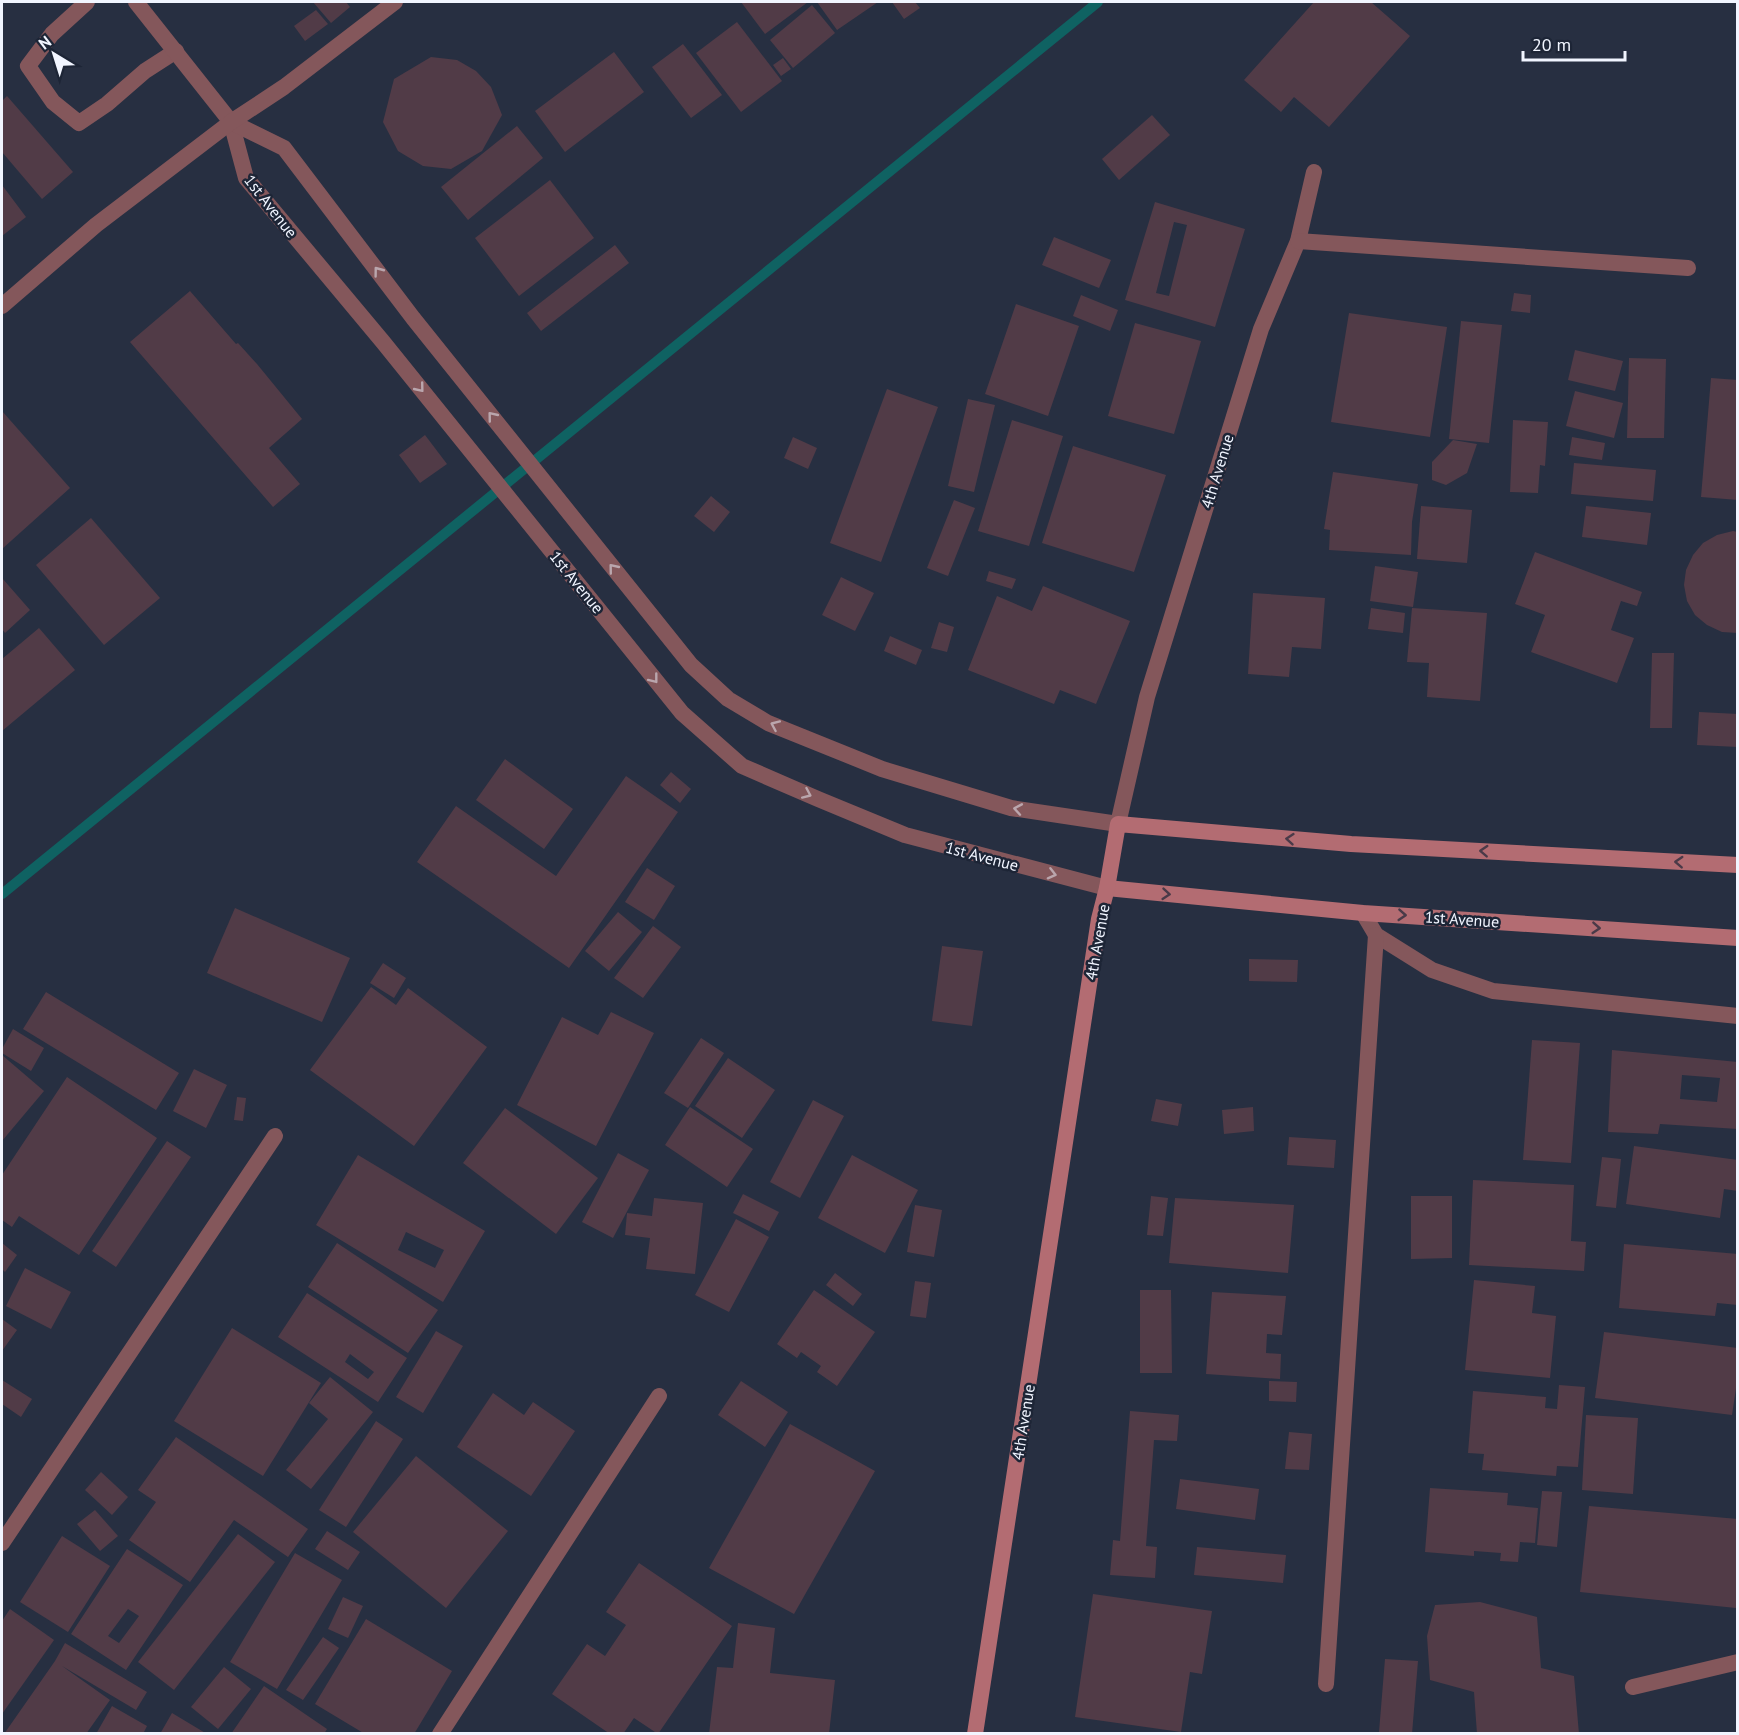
<svg xmlns="http://www.w3.org/2000/svg" width="1739" height="1735" font-family="'PT Sans',sans-serif">
  <rect width="100%" height="100%" fill="#272f41"/>
  <g fill="none" stroke-linecap="round" stroke-linejoin="round">
    <polyline stroke="#0f6262" stroke-width="10" points="2,894 1098,2"/>
  </g>
  <g fill="#513b47" fill-rule="evenodd">
    <polygon points="313,2 346,2 350,7 331,23"/>
    <polygon points="741,2 808,2 765,34"/>
    <polygon points="817,2 878,2 837,30"/>
    <polygon points="892,2 915,2 920,8 904,19"/>
    <polygon points="1314,2 1371,2 1410,36 1329,127 1294,97 1281,112 1244,80"/>
    <polygon points="812,5 835,33 793,68 770,40"/>
    <polygon points="316,10 328,24 305,41 294,26"/>
    <polygon points="737,22 782,81 741,112 696,53"/>
    <polygon points="683,44 722,95 691,118 652,67"/>
    <polygon points="614,52 644,92 565,152 535,111"/>
    <polygon points="431,57 457,60 476,71 491,87 502,115 482,151 451,169 423,166 398,151 383,122 394,79"/>
    <polygon points="783,58 791,69 781,76 773,65"/>
    <polygon points="7,96 73,172 42,199 2,152 2,101"/>
    <polygon points="1152,115 1170,135 1119,180 1102,159"/>
    <polygon points="517,126 543,158 468,220 441,187"/>
    <polygon points="550,180 594,238 519,296 475,238"/>
    <polygon points="2,185 26,217 2,236"/>
    <path d="M 1155,202 L 1245,229 L 1215,327 L 1125,300 ZM 1174,222 L 1187,225 L 1169,296 L 1156,293 Z"/>
    <polygon points="1054,237 1111,260 1099,288 1042,265"/>
    <polygon points="615,245 629,263 541,331 527,313"/>
    <polygon points="190,291 236,344 238,343 257,364 302,419 269,448 300,484 273,507 130,342"/>
    <polygon points="1514,293 1531,295 1530,313 1511,311"/>
    <polygon points="1081,295 1118,310 1110,331 1073,316"/>
    <polygon points="1016,304 1079,326 1048,416 985,394"/>
    <polygon points="1349,313 1447,327 1430,437 1331,422"/>
    <polygon points="1461,321 1502,325 1489,443 1449,439"/>
    <polygon points="1135,323 1201,341 1174,434 1108,416"/>
    <polygon points="1575,350 1623,361 1615,391 1568,380"/>
    <polygon points="1629,358 1666,359 1664,438 1627,438"/>
    <polygon points="1711,378 1738,380 1738,500 1701,497"/>
    <polygon points="887,389 938,407 881,562 830,543"/>
    <polygon points="1575,391 1623,403 1614,438 1566,426"/>
    <polygon points="968,399 995,405 974,492 948,486"/>
    <polygon points="2,411 70,488 2,549"/>
    <polygon points="1012,420 1063,436 1029,546 978,531"/>
    <polygon points="1513,420 1548,422 1545,466 1540,465 1538,493 1510,492"/>
    <polygon points="425,435 447,464 420,483 399,455"/>
    <polygon points="793,437 817,448 808,469 784,458"/>
    <polygon points="1572,437 1605,443 1602,460 1569,455"/>
    <polygon points="1453,440 1477,444 1467,473 1446,485 1432,480 1432,462"/>
    <polygon points="1073,446 1166,475 1134,572 1042,543"/>
    <polygon points="1574,463 1656,470 1653,501 1571,494"/>
    <polygon points="1333,472 1418,484 1412,522 1411,555 1329,550 1330,530 1324,529"/>
    <polygon points="711,496 730,512 714,532 694,516"/>
    <polygon points="954,500 975,508 948,576 927,568"/>
    <polygon points="1421,506 1472,510 1467,563 1417,559"/>
    <polygon points="1586,506 1651,513 1647,545 1582,537"/>
    <polygon points="91,518 160,598 104,645 36,565"/>
    <polygon points="1733,531 1738,532 1738,633 1722,632 1707,625 1695,615 1687,601 1684,585 1686,570 1693,555 1703,543 1717,535"/>
    <polygon points="1535,552 1642,592 1637,606 1621,601 1611,630 1634,638 1617,683 1531,652 1545,615 1515,604"/>
    <polygon points="1375,566 1418,572 1413,607 1370,601"/>
    <polygon points="989,571 1016,579 1012,589 986,581"/>
    <polygon points="841,577 874,593 855,631 822,615"/>
    <polygon points="2,578 30,610 5,633 2,629"/>
    <polygon points="1043,586 1130,621 1096,704 1060,690 1054,704 968,670 997,596 1032,611"/>
    <polygon points="1253,593 1325,598 1321,649 1292,647 1289,677 1248,674"/>
    <polygon points="1371,608 1405,613 1403,633 1368,629"/>
    <polygon points="1412,608 1487,613 1480,701 1427,697 1429,663 1407,662"/>
    <polygon points="939,622 954,627 947,652 931,648"/>
    <polygon points="39,628 75,670 2,731 2,659"/>
    <polygon points="890,636 922,650 916,665 884,651"/>
    <polygon points="1652,653 1674,653 1672,728 1650,728"/>
    <polygon points="1699,712 1738,714 1738,747 1697,745"/>
    <polygon points="505,759 573,809 544,849 476,800"/>
    <polygon points="671,772 691,789 680,803 660,785"/>
    <polygon points="626,776 678,812 569,968 417,862 456,806 556,876"/>
    <polygon points="647,868 675,886 654,920 625,902"/>
    <polygon points="235,908 350,958 322,1022 207,973"/>
    <polygon points="618,912 642,932 609,971 585,951"/>
    <polygon points="653,926 681,947 643,998 614,978"/>
    <polygon points="942,946 983,951 972,1026 932,1021"/>
    <polygon points="1249,959 1298,960 1297,982 1249,981"/>
    <polygon points="383,963 406,978 394,998 370,983"/>
    <polygon points="371,987 396,1005 408,988 487,1047 414,1146 310,1070"/>
    <polygon points="46,992 179,1073 156,1110 23,1029"/>
    <polygon points="611,1012 654,1033 596,1146 517,1105 562,1017 598,1035"/>
    <polygon points="13,1029 44,1048 31,1071 2,1053 2,1049"/>
    <polygon points="701,1038 724,1053 688,1108 664,1093"/>
    <polygon points="1532,1040 1580,1043 1571,1163 1523,1160"/>
    <path d="M 1612,1050 L 1738,1062 L 1738,1129 L 1660,1124 L 1658,1134 L 1608,1132 ZM 1682,1075 L 1720,1078 L 1717,1102 L 1680,1099 Z"/>
    <polygon points="2,1055 44,1091 2,1141"/>
    <polygon points="728,1058 775,1090 742,1138 695,1106"/>
    <polygon points="194,1069 227,1085 206,1128 173,1111"/>
    <polygon points="67,1077 157,1138 79,1255 19,1216 12,1227 2,1220 2,1175"/>
    <polygon points="237,1097 246,1098 243,1121 234,1120"/>
    <polygon points="1156,1099 1182,1104 1178,1126 1151,1121"/>
    <polygon points="813,1100 844,1116 800,1198 770,1182"/>
    <polygon points="690,1107 753,1149 727,1187 665,1145"/>
    <polygon points="1253,1107 1254,1131 1224,1134 1222,1110"/>
    <polygon points="505,1108 598,1178 556,1234 463,1163"/>
    <polygon points="1289,1137 1336,1140 1334,1168 1287,1165"/>
    <polygon points="167,1141 191,1157 116,1267 92,1251"/>
    <polygon points="1634,1146 1738,1160 1738,1191 1724,1189 1720,1218 1626,1204"/>
    <polygon points="618,1153 649,1170 613,1238 582,1222"/>
    <path d="M 358,1155 L 485,1231 L 443,1302 L 316,1225 ZM 406,1232 L 444,1250 L 435,1268 L 398,1250 Z"/>
    <polygon points="852,1155 918,1190 885,1253 818,1218"/>
    <polygon points="1602,1157 1621,1159 1616,1208 1596,1206"/>
    <polygon points="1473,1180 1574,1185 1571,1241 1586,1242 1584,1271 1469,1265"/>
    <polygon points="743,1194 779,1212 769,1231 733,1213"/>
    <polygon points="1151,1196 1168,1198 1163,1236 1147,1235"/>
    <polygon points="1411,1196 1452,1196 1452,1258 1411,1259"/>
    <polygon points="654,1198 703,1203 695,1274 646,1269 650,1238 625,1235 627,1213 652,1216"/>
    <polygon points="1175,1198 1294,1205 1288,1273 1169,1263"/>
    <polygon points="915,1205 942,1210 934,1257 907,1252"/>
    <polygon points="736,1219 769,1237 729,1312 695,1295"/>
    <polygon points="2,1243 17,1255 5,1272 2,1269"/>
    <polygon points="337,1243 438,1310 408,1353 308,1287"/>
    <polygon points="1624,1244 1738,1254 1738,1305 1717,1303 1715,1316 1619,1308"/>
    <polygon points="25,1268 71,1292 51,1329 6,1306"/>
    <polygon points="835,1273 862,1294 853,1306 826,1285"/>
    <polygon points="1474,1280 1535,1286 1532,1313 1556,1316 1550,1378 1465,1370"/>
    <polygon points="915,1281 931,1283 926,1318 910,1316"/>
    <polygon points="814,1290 875,1332 837,1386 817,1372 821,1366 801,1352 797,1358 777,1344"/>
    <polygon points="1140,1290 1171,1290 1172,1373 1140,1373"/>
    <polygon points="1212,1292 1286,1296 1282,1335 1267,1334 1266,1353 1281,1354 1280,1379 1206,1374"/>
    <path d="M 307,1293 L 407,1358 L 378,1402 L 278,1337 ZM 350,1354 L 374,1372 L 368,1379 L 345,1362 Z"/>
    <polygon points="2,1319 17,1330 2,1351"/>
    <polygon points="232,1328 321,1383 263,1476 174,1421"/>
    <polygon points="436,1331 463,1346 423,1413 396,1397"/>
    <polygon points="1604,1332 1738,1348 1738,1375 1732,1415 1595,1398"/>
    <polygon points="330,1377 373,1412 311,1489 286,1470 328,1419 309,1403"/>
    <polygon points="2,1380 32,1399 21,1417 2,1404"/>
    <polygon points="741,1381 788,1412 765,1447 718,1415"/>
    <polygon points="1269,1381 1297,1382 1296,1402 1269,1401"/>
    <polygon points="1559,1385 1585,1387 1578,1467 1557,1466 1556,1476 1482,1470 1484,1454 1468,1453 1473,1391 1546,1397 1545,1408 1557,1409"/>
    <polygon points="493,1393 524,1415 533,1402 575,1431 531,1496 457,1447"/>
    <polygon points="1130,1411 1179,1415 1177,1441 1154,1440 1146,1546 1157,1547 1155,1578 1110,1575 1113,1540 1120,1541"/>
    <polygon points="1586,1415 1638,1418 1633,1494 1582,1490"/>
    <polygon points="376,1421 403,1439 346,1527 319,1510"/>
    <polygon points="790,1424 875,1471 794,1614 709,1568"/>
    <polygon points="1289,1432 1312,1434 1309,1470 1285,1469"/>
    <polygon points="176,1437 308,1529 288,1557 234,1520 190,1582 129,1540 156,1502 138,1490"/>
    <polygon points="416,1456 508,1531 446,1608 353,1532"/>
    <polygon points="101,1472 128,1497 112,1515 85,1490"/>
    <polygon points="1180,1479 1259,1489 1255,1520 1176,1509"/>
    <polygon points="1430,1488 1508,1493 1507,1505 1538,1508 1535,1543 1520,1542 1518,1562 1500,1561 1501,1553 1474,1551 1474,1556 1425,1552"/>
    <polygon points="1542,1491 1562,1492 1557,1547 1537,1545"/>
    <polygon points="1589,1506 1738,1519 1736,1608 1580,1592"/>
    <polygon points="95,1510 118,1536 100,1551 77,1524"/>
    <polygon points="327,1531 360,1552 348,1570 315,1549"/>
    <polygon points="238,1534 275,1562 174,1690 138,1662"/>
    <polygon points="62,1536 110,1566 68,1632 20,1602"/>
    <polygon points="1197,1547 1286,1555 1283,1583 1194,1575"/>
    <path d="M 127,1549 L 183,1585 L 126,1670 L 71,1634 ZM 128,1609 L 139,1616 L 119,1643 L 108,1636 Z"/>
    <polygon points="295,1553 342,1580 277,1689 230,1662"/>
    <polygon points="639,1563 732,1626 658,1734 634,1718 623,1734 610,1734 552,1694 587,1644 605,1656 626,1625 606,1612"/>
    <polygon points="1093,1594 1212,1611 1202,1674 1190,1672 1181,1732 1075,1717"/>
    <polygon points="343,1597 363,1606 348,1638 328,1629"/>
    <polygon points="1480,1602 1537,1617 1541,1668 1574,1676 1579,1734 1477,1734 1474,1692 1430,1680 1427,1636 1435,1605"/>
    <polygon points="10,1609 54,1640 2,1714 2,1621"/>
    <polygon points="366,1619 452,1671 414,1734 365,1734 315,1704"/>
    <polygon points="738,1623 775,1628 770,1673 835,1680 829,1734 709,1734 717,1667 733,1668"/>
    <polygon points="323,1637 339,1648 303,1700 286,1690"/>
    <polygon points="65,1643 147,1692 136,1710 62,1666 110,1700 86,1734 4,1734 55,1661"/>
    <polygon points="1385,1659 1418,1661 1412,1734 1379,1732"/>
    <polygon points="224,1667 251,1689 218,1729 191,1707"/>
    <polygon points="264,1686 327,1729 324,1734 231,1734"/>
    <polygon points="112,1706 147,1726 143,1734 96,1734"/>
    <polygon points="172,1713 207,1734 160,1734"/>
  </g>
  <g fill="none" stroke-linecap="round" stroke-linejoin="round">
    <polyline stroke="#84575b" stroke-width="16" points="87,2 52,34 28,66 53,102 79,123 107,104 145,71 176,51"/>
    <g stroke="#84575b" stroke-width="16">
      <polyline points="136,2 231,122 246,178 383,342 682,713 742,766 818,799 905,835 1107,888"/>
      <polyline points="231,122 284,148 413,318 691,665 728,699 768,723 882,769 1011,808 1118,824 1147,697 1261,329 1298,241 1314,172"/>
      <polyline points="1298,241 1688,268"/>
      <polyline points="2,306 96,225 231,122 284,87 395,2"/>
      <polyline points="1363,913 1376,935 1432,970 1493,991 1738,1016"/>
      <polyline points="2,1543 275,1136"/>
      <polyline points="1326,1684 1376,935"/>
      <polyline points="1633,1687 1738,1662"/>
      <polyline points="440,1734 659,1396"/>
    </g>
    <g stroke="#b36c72" stroke-width="16">
      <polyline points="1107,888 1363,913 1738,938"/>
      <polyline points="975,1734 1099,919 1107,888 1118,824 1351,844 1738,865"/>
    </g>
  </g>
  <defs><path id="oneway-chevron" d="M-2-3.5L2.5 0L-2 3.5" fill="none" stroke-width="1.6" stroke-linecap="round" stroke-linejoin="round" transform="scale(1.5)"/></defs>
  <g stroke="#baa6ad">
    <use href="#oneway-chevron" transform="translate(378 271) rotate(-127)"/>
    <use href="#oneway-chevron" transform="translate(420 388) rotate(51)"/>
    <use href="#oneway-chevron" transform="translate(492 416) rotate(-129)"/>
    <use href="#oneway-chevron" transform="translate(613 568) rotate(-129)"/>
    <use href="#oneway-chevron" transform="translate(654 679) rotate(52)"/>
    <use href="#oneway-chevron" transform="translate(775 725) rotate(-156)"/>
    <use href="#oneway-chevron" transform="translate(807 794) rotate(24)"/>
    <use href="#oneway-chevron" transform="translate(1018 809) rotate(-170)"/>
    <use href="#oneway-chevron" transform="translate(1052 874) rotate(14)"/>
  </g>
  <g stroke="#4a3a48">
    <use href="#oneway-chevron" transform="translate(1290 839) rotate(-175)"/>
    <use href="#oneway-chevron" transform="translate(1484 851) rotate(-177)"/>
    <use href="#oneway-chevron" transform="translate(1679 862) rotate(-177)"/>
    <use href="#oneway-chevron" transform="translate(1166 894) rotate(5)"/>
    <use href="#oneway-chevron" transform="translate(1402 915) rotate(4)"/>
    <use href="#oneway-chevron" transform="translate(1596 928) rotate(4)"/>
  </g>
  <g text-anchor="middle" dominant-baseline="central" stroke-width="5" stroke-linejoin="round" paint-order="stroke">
    <g font-size="16" fill="#f1f5ff" stroke="#1d2536">
      <text transform="translate(271 206) rotate(52)">1st Avenue</text>
      <text transform="translate(1217 471) rotate(-73)">4th Avenue</text>
      <text transform="translate(577 582) rotate(51)">1st Avenue</text>
      <text transform="translate(982 856) rotate(15)">1st Avenue</text>
      <text transform="translate(1462 919) rotate(4)">1st Avenue</text>
      <text transform="translate(1097 942) rotate(-80)">4th Avenue</text>
      <text transform="translate(1023 1422) rotate(-81)">4th Avenue</text>
    </g>
  </g>
  <rect width="1739" height="1735" fill="none" stroke="#f1f5ff" stroke-width="6"/>
  <g transform="translate(54 54) rotate(322)" stroke="#1d2536" stroke-width="4.5" paint-order="stroke">
  <path d="M0-4.5L10 22L0 15L-10 22Z" fill="#f1f5ff"/>
  <text y="-9" font-size="16" font-weight="bold" text-anchor="middle" fill="#f1f5ff">N</text>
  </g>
  <path d="M1523 51v9h102v-9" fill="none" stroke="#f1f5ff" stroke-width="3"/>
  <text x="1532" y="51" font-size="18" fill="#f1f5ff" stroke="#1d2536" stroke-width="4.5" paint-order="stroke">20 m</text>
</svg>
